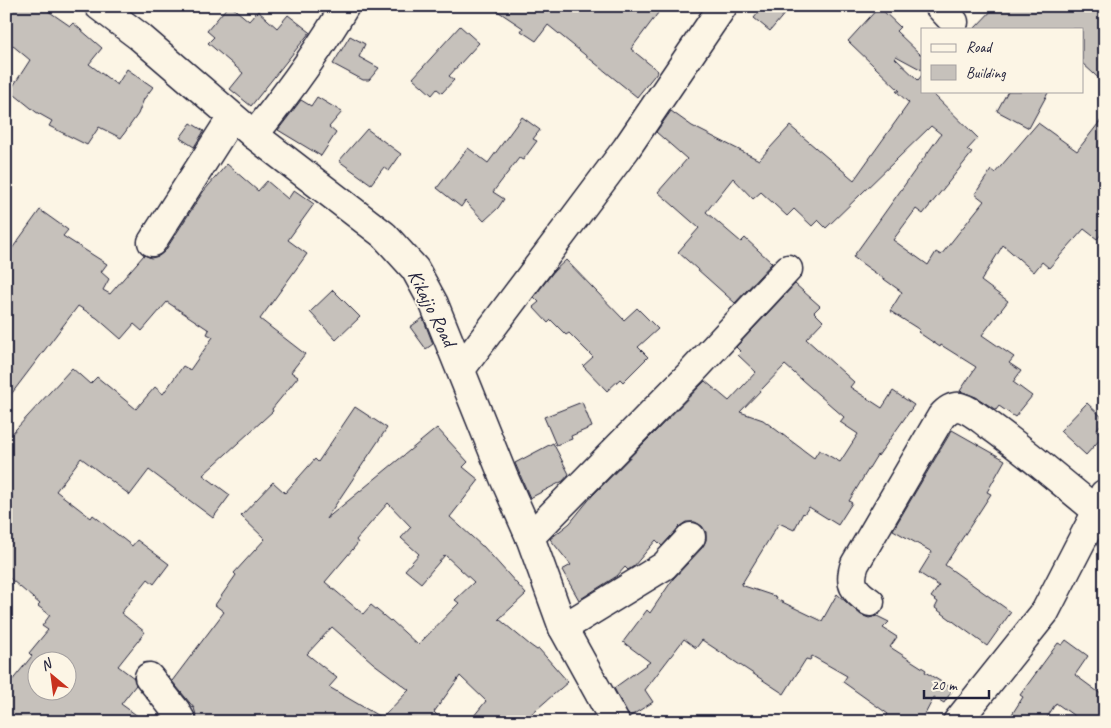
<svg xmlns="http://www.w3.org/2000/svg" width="1111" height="728" font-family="Caveat,sans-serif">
  <rect width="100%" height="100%" fill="#fcf5e5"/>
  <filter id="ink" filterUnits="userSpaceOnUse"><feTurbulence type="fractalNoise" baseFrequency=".02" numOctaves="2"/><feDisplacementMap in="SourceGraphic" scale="10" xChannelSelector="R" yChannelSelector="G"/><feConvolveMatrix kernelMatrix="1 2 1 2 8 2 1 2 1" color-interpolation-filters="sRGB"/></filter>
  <g filter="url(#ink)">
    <g fill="#c6c1bb" stroke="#22223b" fill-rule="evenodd">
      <polygon points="6,6 41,6 70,26 73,23 102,48 89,64 117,85 127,69 153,87 144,99 138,114 121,138 99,127 87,145 49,126 52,121 36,112 10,91 30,60 6,40"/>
      <polygon points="228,6 231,6 249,21 258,11 277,28 288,15 310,32 251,106 230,89 243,73 208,43 214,37 207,31"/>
      <polygon points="490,6 648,6 658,13 631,49 658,71 637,97 548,25 536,41 521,31 523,28"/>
      <polygon points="764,6 791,6 770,31 754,18"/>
      <polygon points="996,6 1105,6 1105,84 1082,63 1082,29 974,29"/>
      <polygon points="879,7 900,27 896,31 922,56 922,70 896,56 895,58 918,80 922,75 922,91 930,91 978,138 967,150 972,153 923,214 916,209 893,240 928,265 936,252 941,255 984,201 975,194 991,170 995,173 1038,123 1077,151 1105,115 1105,230 1097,239 1084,229 1049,268 1042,262 1034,272 1003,245 981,281 1008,301 982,335 1014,357 1009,363 1021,371 1013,382 1032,396 1015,417 999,406 996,410 976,397 960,391 976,367 941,345 940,347 918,332 920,330 890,311 902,292 853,257 941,134 931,126 826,228 818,220 812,226 794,209 787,216 761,192 753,199 733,178 706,212 741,242 745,238 772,263 735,303 678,252 699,228 658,192 687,159 656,132 671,111 692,126 759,160 790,126 854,180 909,103 896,91 900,91 848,41"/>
      <polygon points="460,26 479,43 449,76 454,80 442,93 437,89 432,95 413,78"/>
      <polygon points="350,36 365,44 359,57 379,68 369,80 363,80 333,64"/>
      <polygon points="1008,91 1049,91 1029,128 997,111"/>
      <polygon points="317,97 342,112 329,127 336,133 321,156 278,130 301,100 311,106"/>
      <polygon points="522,117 540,130 533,139 537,141 523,160 519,158 493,192 504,199 498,208 484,221 465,201 461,207 437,188 468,148 488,163"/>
      <polygon points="191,123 204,131 194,147 180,138"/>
      <polygon points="367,129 401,154 389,171 384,167 371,184 339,161"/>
      <path d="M 227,164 L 258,191 L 267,181 L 288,199 L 294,190 L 314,204 L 288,240 L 307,254 L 260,319 L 305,354 L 291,372 L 298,377 L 272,409 L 273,411 L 203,475 L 230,495 L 213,518 L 149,470 L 130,495 L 81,458 L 56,491 L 91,518 L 93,515 L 132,546 L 137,540 L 169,564 L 154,584 L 148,579 L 121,613 L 145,632 L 118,666 L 134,678 L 136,685 L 121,704 L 146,722 L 6,722 L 6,688 L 32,656 L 29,653 L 48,630 L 42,626 L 50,615 L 38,606 L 40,604 L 6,575 L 6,440 L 72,368 L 90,384 L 97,377 L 136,409 L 155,387 L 163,394 L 183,366 L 190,370 L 213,337 L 207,334 L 209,330 L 167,302 L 142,331 L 134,324 L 121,339 L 97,318 L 78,306 L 6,401 L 6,257 L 40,210 L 68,230 L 63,236 L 107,264 L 101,272 L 109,279 L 103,290 L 110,294 L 144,255 L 151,258 L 159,256 L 165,251 L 203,192 ZM 38,660 L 68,660 L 68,690 L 38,690 Z"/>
      <polygon points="566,260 624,320 637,308 658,329 638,347 648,357 623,382 620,379 607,391 583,366 593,357 569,333 566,335 551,320 548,323 533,307 539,302 534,297 554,271"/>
      <path d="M 795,284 L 820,306 L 814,312 L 823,321 L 806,339 L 854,382 L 850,387 L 882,408 L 893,391 L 914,405 L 878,456 L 877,455 L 849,501 L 852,503 L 838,525 L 809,507 L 804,514 L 803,513 L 794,530 L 779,523 L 741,585 L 777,597 L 776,599 L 822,621 L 837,594 L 861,615 L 869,618 L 877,616 L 889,622 L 883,628 L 897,637 L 890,647 L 926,670 L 925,672 L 953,689 L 944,703 L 934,697 L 921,722 L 883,722 L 888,714 L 843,682 L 847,676 L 812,656 L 810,660 L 806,659 L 784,694 L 702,640 L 696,648 L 684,639 L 645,690 L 653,702 L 629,717 L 614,688 L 650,662 L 623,642 L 647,610 L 650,613 L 673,579 L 702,548 L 706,540 L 706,532 L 702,526 L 695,522 L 686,522 L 680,526 L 662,546 L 656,540 L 634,566 L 628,570 L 625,567 L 617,576 L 579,600 L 562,570 L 571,565 L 550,539 L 570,523 L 592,496 L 705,381 L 729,401 L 756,372 L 738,355 L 741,352 L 736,347 ZM 785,365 L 844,417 L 840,422 L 858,434 L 840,462 L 819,450 L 814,458 L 763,420 L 740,412 Z"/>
      <polygon points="333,290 360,317 336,340 310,312"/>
      <polygon points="423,318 433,344 426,349 410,327"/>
      <polygon points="582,402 592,427 571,436 572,439 556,445 544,417"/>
      <polygon points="1087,403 1105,420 1096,430 1103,436 1086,455 1060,431"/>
      <path d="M 355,407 L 387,428 L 326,519 L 437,428 L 468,462 L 463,467 L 479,480 L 450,517 L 482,546 L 483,546 L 526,594 L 499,619 L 530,645 L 537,650 L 539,649 L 568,682 L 522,722 L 469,722 L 486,701 L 460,676 L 434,712 L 444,722 L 198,722 L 194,708 L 172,681 L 224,612 L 215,605 L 236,575 L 234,573 L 265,539 L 241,516 L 273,482 L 285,493 L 315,459 L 318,462 ZM 388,503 L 411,527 L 401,538 L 419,554 L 405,570 L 421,583 L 445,555 L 474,582 L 455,600 L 459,603 L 418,645 L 391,620 L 390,621 L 371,605 L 363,614 L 325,582 L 358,543 L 356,540 ZM 332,627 L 373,663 L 409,690 L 382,718 L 329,687 L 337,678 L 307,654 Z"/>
      <polygon points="952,430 1005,460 987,492 991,494 945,565 1011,612 987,646 935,608 938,602 931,597 939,586 919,573 932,552 893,530"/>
      <polygon points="553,443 569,474 563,481 530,498 515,463"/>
      <polygon points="1066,640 1088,656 1075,675 1105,697 1105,722 1083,722 1056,703 1044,722 1007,722 1023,697 1020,695 1058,643 1062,645"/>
    </g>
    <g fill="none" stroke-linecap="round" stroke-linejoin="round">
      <defs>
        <g id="minor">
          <polyline points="99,6 140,37 254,135 384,235 415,269 434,304 504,478 530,537 563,628 615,722"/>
          <polyline points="939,6 954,22"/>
          <path d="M 254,135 C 287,94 318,52 345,6"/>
          <polyline points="152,242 232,117"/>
          <polyline points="461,369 626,149 723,6"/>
          <polyline points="530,537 691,373 788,269"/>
          <path d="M 870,602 C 854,591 848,584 855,564 L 941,417 C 946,411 952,406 960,407 C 971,410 981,419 989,425 C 1027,452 1061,482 1097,511"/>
          <polyline points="563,628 664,566 691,537"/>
          <polyline points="149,677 176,711 182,722"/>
          <polyline points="957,722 1045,612 1097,511 1104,494"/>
        </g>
      </defs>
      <use href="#minor" stroke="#22223b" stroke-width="31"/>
      <use href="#minor" stroke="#fcf5e5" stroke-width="28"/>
    </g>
  </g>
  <g text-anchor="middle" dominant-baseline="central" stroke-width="4" stroke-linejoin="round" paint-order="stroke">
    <g font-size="20" fill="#22223b" stroke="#fcf5e5">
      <text transform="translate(432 308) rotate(63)">Kikajjo Road</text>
    </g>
  </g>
  <rect width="1111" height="728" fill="none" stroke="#fcf5e5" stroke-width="25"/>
  <rect x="12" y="12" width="1086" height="703" fill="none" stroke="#22223b" stroke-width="2" filter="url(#ink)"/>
  <rect x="921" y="28" width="162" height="65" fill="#fcf5e5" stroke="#a5a1a1"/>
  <rect x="931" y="44" width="25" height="8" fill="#fcf5e5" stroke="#a5a1a1"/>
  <text x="966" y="52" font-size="15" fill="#22223b">Road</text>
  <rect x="931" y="65" width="25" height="15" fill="#c6c1bb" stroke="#a5a1a1"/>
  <text x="966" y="78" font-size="15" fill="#22223b">Building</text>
  <g transform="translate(52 676) rotate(331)"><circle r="24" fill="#fcf5e5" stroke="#a5a1a1"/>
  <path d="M0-4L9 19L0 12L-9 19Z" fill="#c8321e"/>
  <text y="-8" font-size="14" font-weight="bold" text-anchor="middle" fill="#22223b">N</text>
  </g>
  <path d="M924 690v8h65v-8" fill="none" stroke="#22223b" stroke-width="2.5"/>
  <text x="931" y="690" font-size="15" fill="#22223b" stroke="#fcf5e5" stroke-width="4" paint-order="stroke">20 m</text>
</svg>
